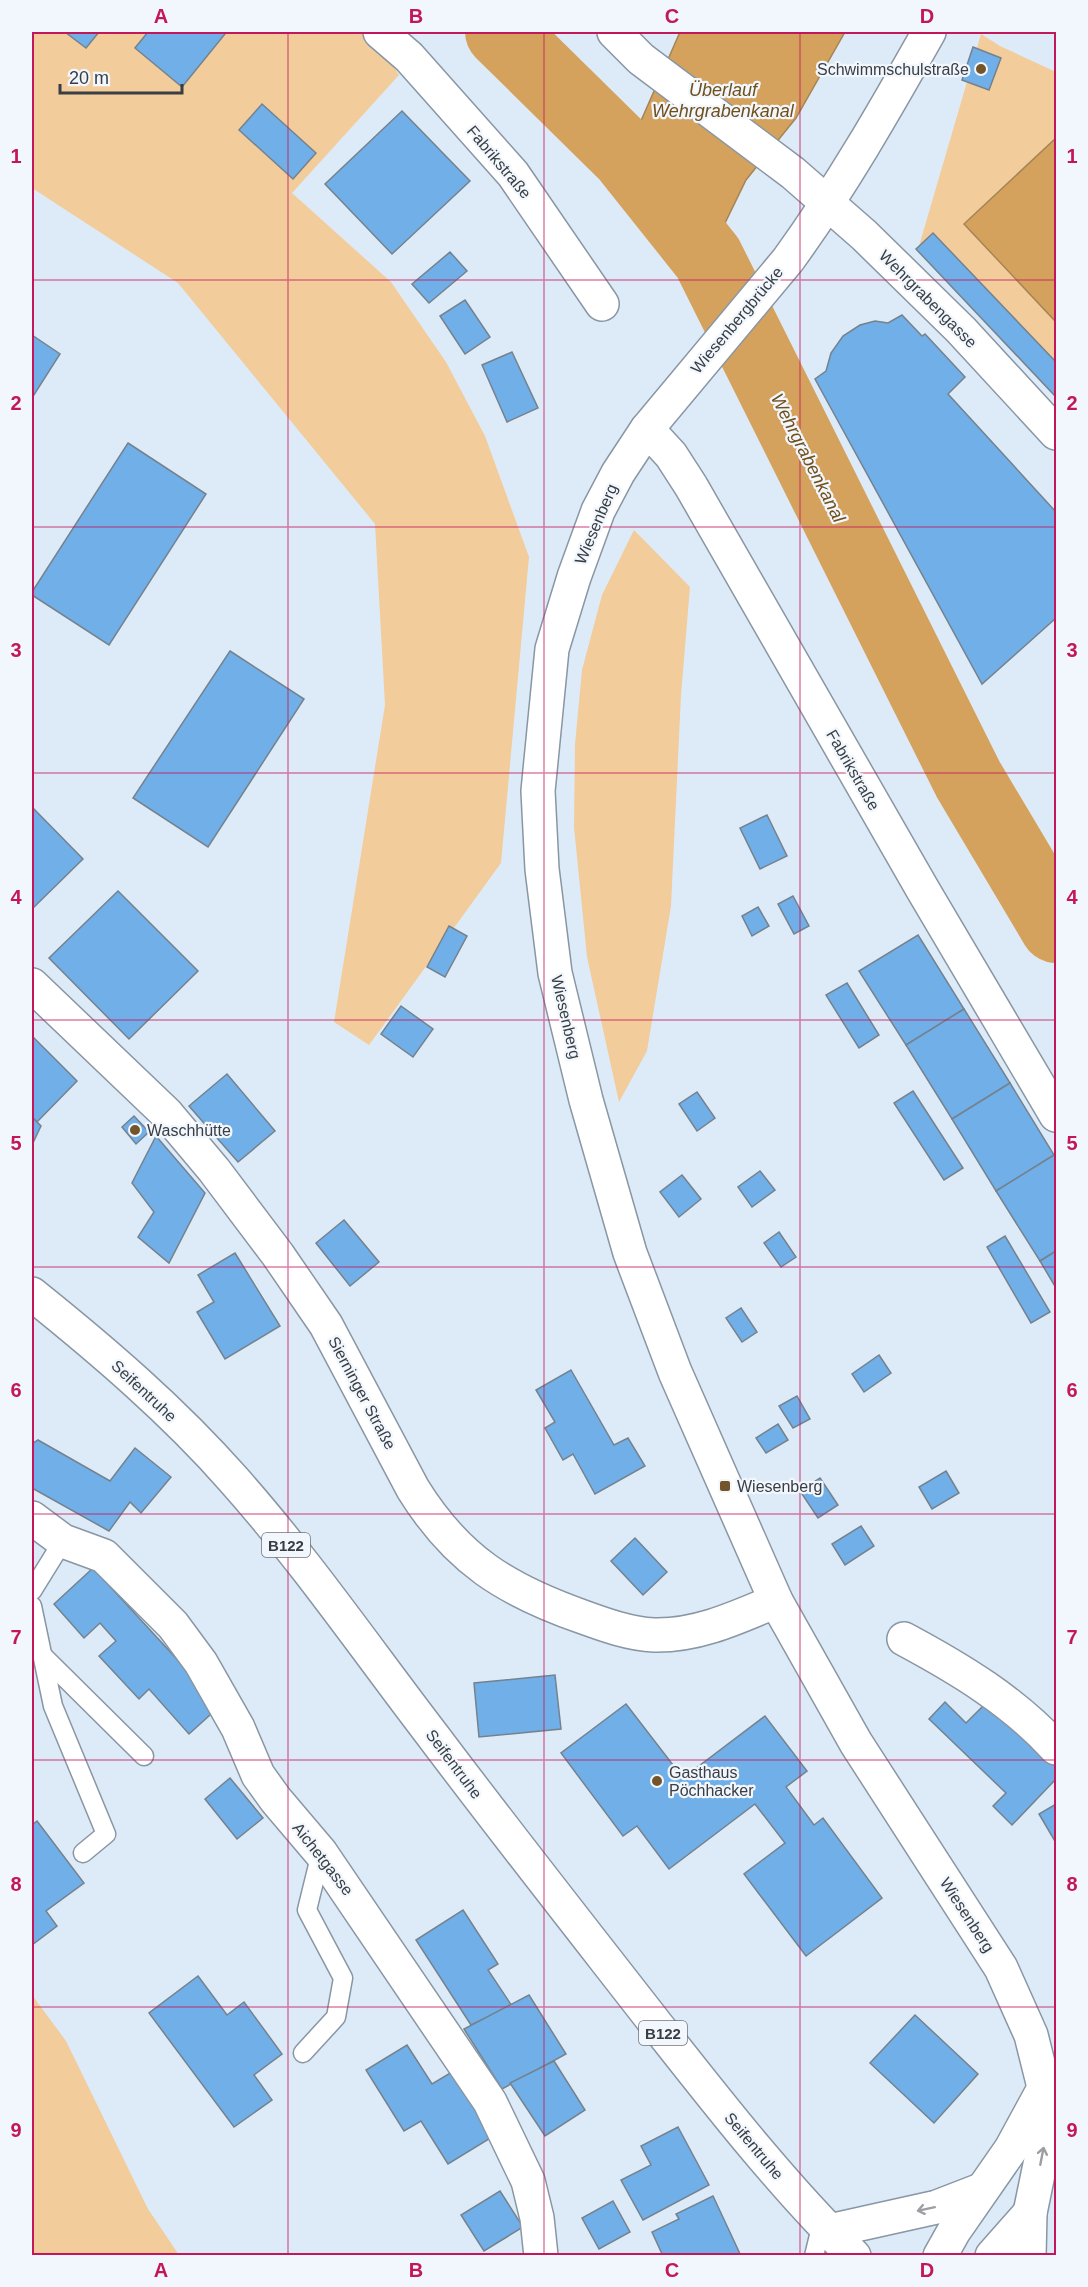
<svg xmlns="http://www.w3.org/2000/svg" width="1088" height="2287" font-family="Helvetica,sans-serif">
  <rect width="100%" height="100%" fill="#ddebf8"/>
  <g fill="#f2cc9b">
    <polygon points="32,32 361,32 388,58 399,75 292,193 391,282 446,362 485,436 529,557 501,863 369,1045 334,1022 385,705 375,524 178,283 32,188"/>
    <polygon points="981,34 1000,46 1056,72 1056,393 919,246"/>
    <polygon points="634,530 690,587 681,695 671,906 647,1051 619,1102 587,957 574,827 575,744 582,670 602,595"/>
    <polygon points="32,1995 66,2041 148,2209 179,2255 32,2255"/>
  </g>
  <g fill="#d4a25d" stroke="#a58455" stroke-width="1.5">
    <polygon points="680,32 845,32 796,118 746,180 708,258 626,155"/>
    <polygon points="1056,138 1056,322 964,224"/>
  </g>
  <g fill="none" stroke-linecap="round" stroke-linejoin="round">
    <polyline stroke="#d4a25d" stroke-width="72" points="501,32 626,155 708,258 968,779 1056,927"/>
  </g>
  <g fill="#70afe8" stroke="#75828e" stroke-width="1.5">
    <polygon points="65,32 99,32 86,48"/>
    <polygon points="148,32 222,32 225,34 182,87 135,48"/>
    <polygon points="973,47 1001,58 989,90 962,80"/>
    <polygon points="262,104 316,153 293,179 239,130"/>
    <polygon points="402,111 470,181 392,254 325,184"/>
    <polygon points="933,233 1056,362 1056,397 916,249"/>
    <polygon points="450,252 467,271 429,303 412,284"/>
    <polygon points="465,300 490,337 465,354 440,316"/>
    <polygon points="902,315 922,336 925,334 965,377 948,394 1056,512 1056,610 1055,612 1056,618 982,684 815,379 826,371 831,353 843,336 860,325 875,321 888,323"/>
    <polygon points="32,335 60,354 32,398"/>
    <polygon points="512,352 538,408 507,422 482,365"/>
    <polygon points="128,443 206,494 109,645 32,595 32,592"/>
    <polygon points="230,651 304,699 208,847 133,798"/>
    <polygon points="32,807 83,859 32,909"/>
    <polygon points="767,815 787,856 760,869 740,828"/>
    <polygon points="118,891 198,971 129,1039 49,958"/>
    <polygon points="793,896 809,926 794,934 778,904"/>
    <polygon points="758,907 769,926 752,936 742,916"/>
    <polygon points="449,926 467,936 445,977 427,967"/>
    <polygon points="918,935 964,1009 906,1045 859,971"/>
    <polygon points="847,983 879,1035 859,1048 826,995"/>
    <polygon points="401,1006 433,1029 413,1057 381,1034"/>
    <polygon points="964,1009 1010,1083 952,1119 906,1045"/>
    <polygon points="32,1036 77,1081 37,1122 32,1117"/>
    <polygon points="227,1074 275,1131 238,1162 189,1106"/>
    <polygon points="1010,1083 1054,1155 996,1191 952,1119"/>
    <polygon points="913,1091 963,1168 944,1180 894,1103"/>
    <polygon points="697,1092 715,1118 697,1131 679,1104"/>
    <polygon points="134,1116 149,1132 136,1144 122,1127"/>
    <polygon points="32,1117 41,1126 32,1145"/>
    <polygon points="156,1136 205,1193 169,1263 138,1237 154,1212 132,1183"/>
    <polygon points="1054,1155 1056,1159 1056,1251 1040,1261 996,1191"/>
    <polygon points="760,1171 775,1190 752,1207 738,1187"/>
    <polygon points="682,1175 701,1199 679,1217 660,1192"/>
    <polygon points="344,1220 379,1262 350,1286 316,1243"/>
    <polygon points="779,1232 796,1257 781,1267 764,1243"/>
    <polygon points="1005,1236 1050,1312 1031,1323 987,1247"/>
    <polygon points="1056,1251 1056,1288 1040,1261"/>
    <polygon points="235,1253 280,1326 225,1359 197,1312 214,1302 198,1275"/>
    <polygon points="741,1308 757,1332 742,1342 726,1318"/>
    <polygon points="879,1355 891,1373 864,1392 852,1374"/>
    <polygon points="571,1370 614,1445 628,1438 645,1466 595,1494 573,1454 563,1460 545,1428 555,1422 536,1390"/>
    <polygon points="797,1396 810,1419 793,1428 779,1406"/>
    <polygon points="778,1424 788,1440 766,1453 756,1438"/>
    <polygon points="38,1440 110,1481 135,1448 171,1477 141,1513 130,1502 109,1531 32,1488 32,1444"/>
    <polygon points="946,1471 959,1493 932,1509 919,1487"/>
    <polygon points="820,1478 838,1505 818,1518 800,1491"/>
    <polygon points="861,1526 874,1546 845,1565 832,1544"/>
    <polygon points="635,1538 667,1572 643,1595 611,1561"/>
    <polygon points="93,1568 220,1706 189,1734 149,1689 139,1699 99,1656 116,1641 100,1623 84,1638 54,1604"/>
    <polygon points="555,1675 561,1729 479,1737 474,1683"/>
    <polygon points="988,1701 1056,1767 1056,1779 1012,1825 993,1806 1006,1793 929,1719 945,1702 966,1723"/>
    <polygon points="626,1704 683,1778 765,1716 807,1771 786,1787 814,1825 823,1818 882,1898 806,1956 744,1874 785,1843 755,1804 669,1869 637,1826 623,1836 561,1753"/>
    <polygon points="230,1778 263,1818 237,1839 205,1799"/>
    <polygon points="1056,1804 1056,1843 1039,1814"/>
    <polygon points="37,1821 84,1883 46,1911 57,1926 32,1945 32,1825"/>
    <polygon points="463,1910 498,1964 488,1970 512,2006 471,2025 416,1940"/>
    <polygon points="198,1976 227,2015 244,2002 282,2054 254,2075 272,2100 234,2127 149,2013"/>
    <polygon points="529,1995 566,2054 502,2089 464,2029"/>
    <polygon points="915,2015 978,2074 934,2123 870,2063"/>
    <polygon points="407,2045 432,2084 457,2069 497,2134 448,2164 421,2121 404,2131 366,2070"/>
    <polygon points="554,2061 585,2110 545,2136 510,2083"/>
    <polygon points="678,2127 709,2185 643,2220 621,2180 651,2165 641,2146"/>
    <polygon points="500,2191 523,2227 484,2251 461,2215"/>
    <polygon points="713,2196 741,2256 663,2256 652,2232 679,2219 676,2214"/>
    <polygon points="613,2201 630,2232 599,2249 582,2218"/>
  </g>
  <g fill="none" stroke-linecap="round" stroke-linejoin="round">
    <defs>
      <g id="service">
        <polyline points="32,1591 63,1541"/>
        <polyline points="32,1606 53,1706 106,1834 83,1853"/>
        <polyline points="43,1656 144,1756"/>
        <polyline points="303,2053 336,2017 343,1978 307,1910 321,1853"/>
        <polyline points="814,2256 822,2223"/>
      </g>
      <g id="minor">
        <polyline points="380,32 409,57 513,174 602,304"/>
        <polyline points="614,32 641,59 793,173 864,235 961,330 1056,433"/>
        <polyline points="647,429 671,455 691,486 923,890 1056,1115"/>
        <path d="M 32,985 L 167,1114 L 214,1170 L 278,1255 L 326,1325 L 413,1489 C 457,1560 506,1590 583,1617 C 605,1625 630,1634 654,1635 C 697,1636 736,1618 776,1601"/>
        <polyline points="32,1518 63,1541 104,1556 173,1625 201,1663 238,1728 258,1775 276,1800 321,1853 490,2102 528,2181 537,2218 541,2256"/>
        <path d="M 904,1639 C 960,1669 1013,1701 1056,1748"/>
      </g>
      <g id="secondary">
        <path d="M 929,32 C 885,110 841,187 788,260 L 647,429 L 618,473 L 598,511 L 574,577 L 552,649 L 538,791 L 542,869 L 555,973 L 586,1100 L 630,1253 L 675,1372 L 776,1601 L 856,1743 L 1001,1968 L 1031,2035 L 1044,2087 L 1044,2145 L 1030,2213 L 1029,2256"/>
        <polyline points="829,2231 937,2207 981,2190"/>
        <polyline points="940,2256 954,2231 1011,2149 1042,2092"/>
        <polyline points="992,2256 1030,2213"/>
      </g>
      <path id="primary" d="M 32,1294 C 103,1351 173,1411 233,1479 C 305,1560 367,1650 433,1736 C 506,1833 581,1928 655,2023 C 718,2103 781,2184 854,2256"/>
    </defs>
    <use href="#service" stroke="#8996a3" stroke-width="21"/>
    <use href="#minor" stroke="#8996a3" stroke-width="36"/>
    <use href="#secondary" stroke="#8996a3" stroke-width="36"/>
    <use href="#primary" stroke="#8996a3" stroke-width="36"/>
    <use href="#service" stroke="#fff" stroke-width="18"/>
    <use href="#minor" stroke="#fff" stroke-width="33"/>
    <use href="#secondary" stroke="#fff" stroke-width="33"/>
    <use href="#primary" stroke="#fff" stroke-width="33"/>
  </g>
  <defs><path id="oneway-shaft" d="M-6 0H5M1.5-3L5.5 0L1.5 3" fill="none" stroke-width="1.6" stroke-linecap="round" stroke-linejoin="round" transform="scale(1.5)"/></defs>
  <g stroke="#9c9ea1">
    <use href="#oneway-shaft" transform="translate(1042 2156) rotate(-79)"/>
    <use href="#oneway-shaft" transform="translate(926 2209) rotate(168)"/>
  </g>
  <path fill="none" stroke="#c2185b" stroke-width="1.5" stroke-opacity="0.55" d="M 288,32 L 288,2256M 544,32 L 544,2256M 800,32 L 800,2256M 32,280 L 1056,280M 32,527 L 1056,527M 32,773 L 1056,773M 32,1020 L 1056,1020M 32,1267 L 1056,1267M 32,1514 L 1056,1514M 32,1760 L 1056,1760M 32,2007 L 1056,2007"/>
  <g fill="#74552a" stroke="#f1f7fc" stroke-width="2">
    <circle cx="981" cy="69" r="6"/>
    <circle cx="135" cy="1130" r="6"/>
    <rect x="719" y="1480" width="12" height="12" rx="3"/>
    <circle cx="657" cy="1781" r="6"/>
  </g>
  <g text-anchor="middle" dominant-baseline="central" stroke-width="4.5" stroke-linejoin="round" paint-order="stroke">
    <g fill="#f1f7fc" stroke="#70767a" stroke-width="1.5">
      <rect x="262" y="1533" width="48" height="24" rx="4.5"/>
      <rect x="639" y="2021" width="48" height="24" rx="4.5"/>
    </g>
    <g font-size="15" font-weight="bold" fill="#383e43">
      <text x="286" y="1545">B122</text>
      <text x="663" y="2033">B122</text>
    </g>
    <g font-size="16" fill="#383e43" stroke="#f1f7fc" text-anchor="start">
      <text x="969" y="69" text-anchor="end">Schwimmschulstraße</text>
      <text x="147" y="1130">Waschhütte</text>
      <text x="737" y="1486">Wiesenberg</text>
      <text x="669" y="1772">Gasthaus<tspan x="669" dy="18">Pöchhacker</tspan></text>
    </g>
    <g font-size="16" fill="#383e43" stroke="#f1f7fc">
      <text transform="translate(499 162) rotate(50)">Fabrikstraße</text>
      <text transform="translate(928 299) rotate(45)">Wehrgrabengasse</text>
      <text transform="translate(737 320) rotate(-50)">Wiesenbergbrücke</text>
      <text transform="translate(596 524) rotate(-67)">Wiesenberg</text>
      <text transform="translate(853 770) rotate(60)">Fabrikstraße</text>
      <text transform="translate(566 1017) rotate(77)">Wiesenberg</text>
      <text transform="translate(144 1391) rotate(43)">Seifentruhe</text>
      <text transform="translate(362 1393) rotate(62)">Sierninger Straße</text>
      <text transform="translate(454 1764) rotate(53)">Seifentruhe</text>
      <text transform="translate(323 1859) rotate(52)">Aichetgasse</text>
      <text transform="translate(967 1915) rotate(57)">Wiesenberg</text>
      <text transform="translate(754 2146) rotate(50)">Seifentruhe</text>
    </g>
    <g font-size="18" font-style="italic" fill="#714f1b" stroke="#f1f7fc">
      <text x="723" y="90">Überlauf<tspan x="723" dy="21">Wehrgrabenkanal</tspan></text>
      <text transform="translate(808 458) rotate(63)">Wehrgrabenkanal</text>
    </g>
  </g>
  <rect width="1088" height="2287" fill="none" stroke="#f1f7fc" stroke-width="66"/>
  <path d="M60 84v9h122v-9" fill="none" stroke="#383e43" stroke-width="3"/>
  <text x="69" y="84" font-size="18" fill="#383e43" stroke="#f1f7fc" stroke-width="4.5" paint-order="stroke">20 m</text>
  <rect x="33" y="33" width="1022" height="2221" fill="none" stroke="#c2185b" stroke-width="2"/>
  <g font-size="20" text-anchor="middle" font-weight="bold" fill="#c2185b">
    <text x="161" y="23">A</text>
    <text x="416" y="23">B</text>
    <text x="672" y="23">C</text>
    <text x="927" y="23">D</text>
    <text x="16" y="163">1</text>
    <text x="1072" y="163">1</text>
    <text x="16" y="410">2</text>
    <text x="1072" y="410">2</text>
    <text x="16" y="657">3</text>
    <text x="1072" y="657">3</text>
    <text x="16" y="904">4</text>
    <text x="1072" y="904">4</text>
    <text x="16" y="1150">5</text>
    <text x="1072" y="1150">5</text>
    <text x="16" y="1397">6</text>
    <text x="1072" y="1397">6</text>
    <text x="16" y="1644">7</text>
    <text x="1072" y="1644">7</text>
    <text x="16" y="1891">8</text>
    <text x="1072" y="1891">8</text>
    <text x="16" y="2137">9</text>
    <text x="1072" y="2137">9</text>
    <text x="161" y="2277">A</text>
    <text x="416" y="2277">B</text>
    <text x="672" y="2277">C</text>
    <text x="927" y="2277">D</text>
  </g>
</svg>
